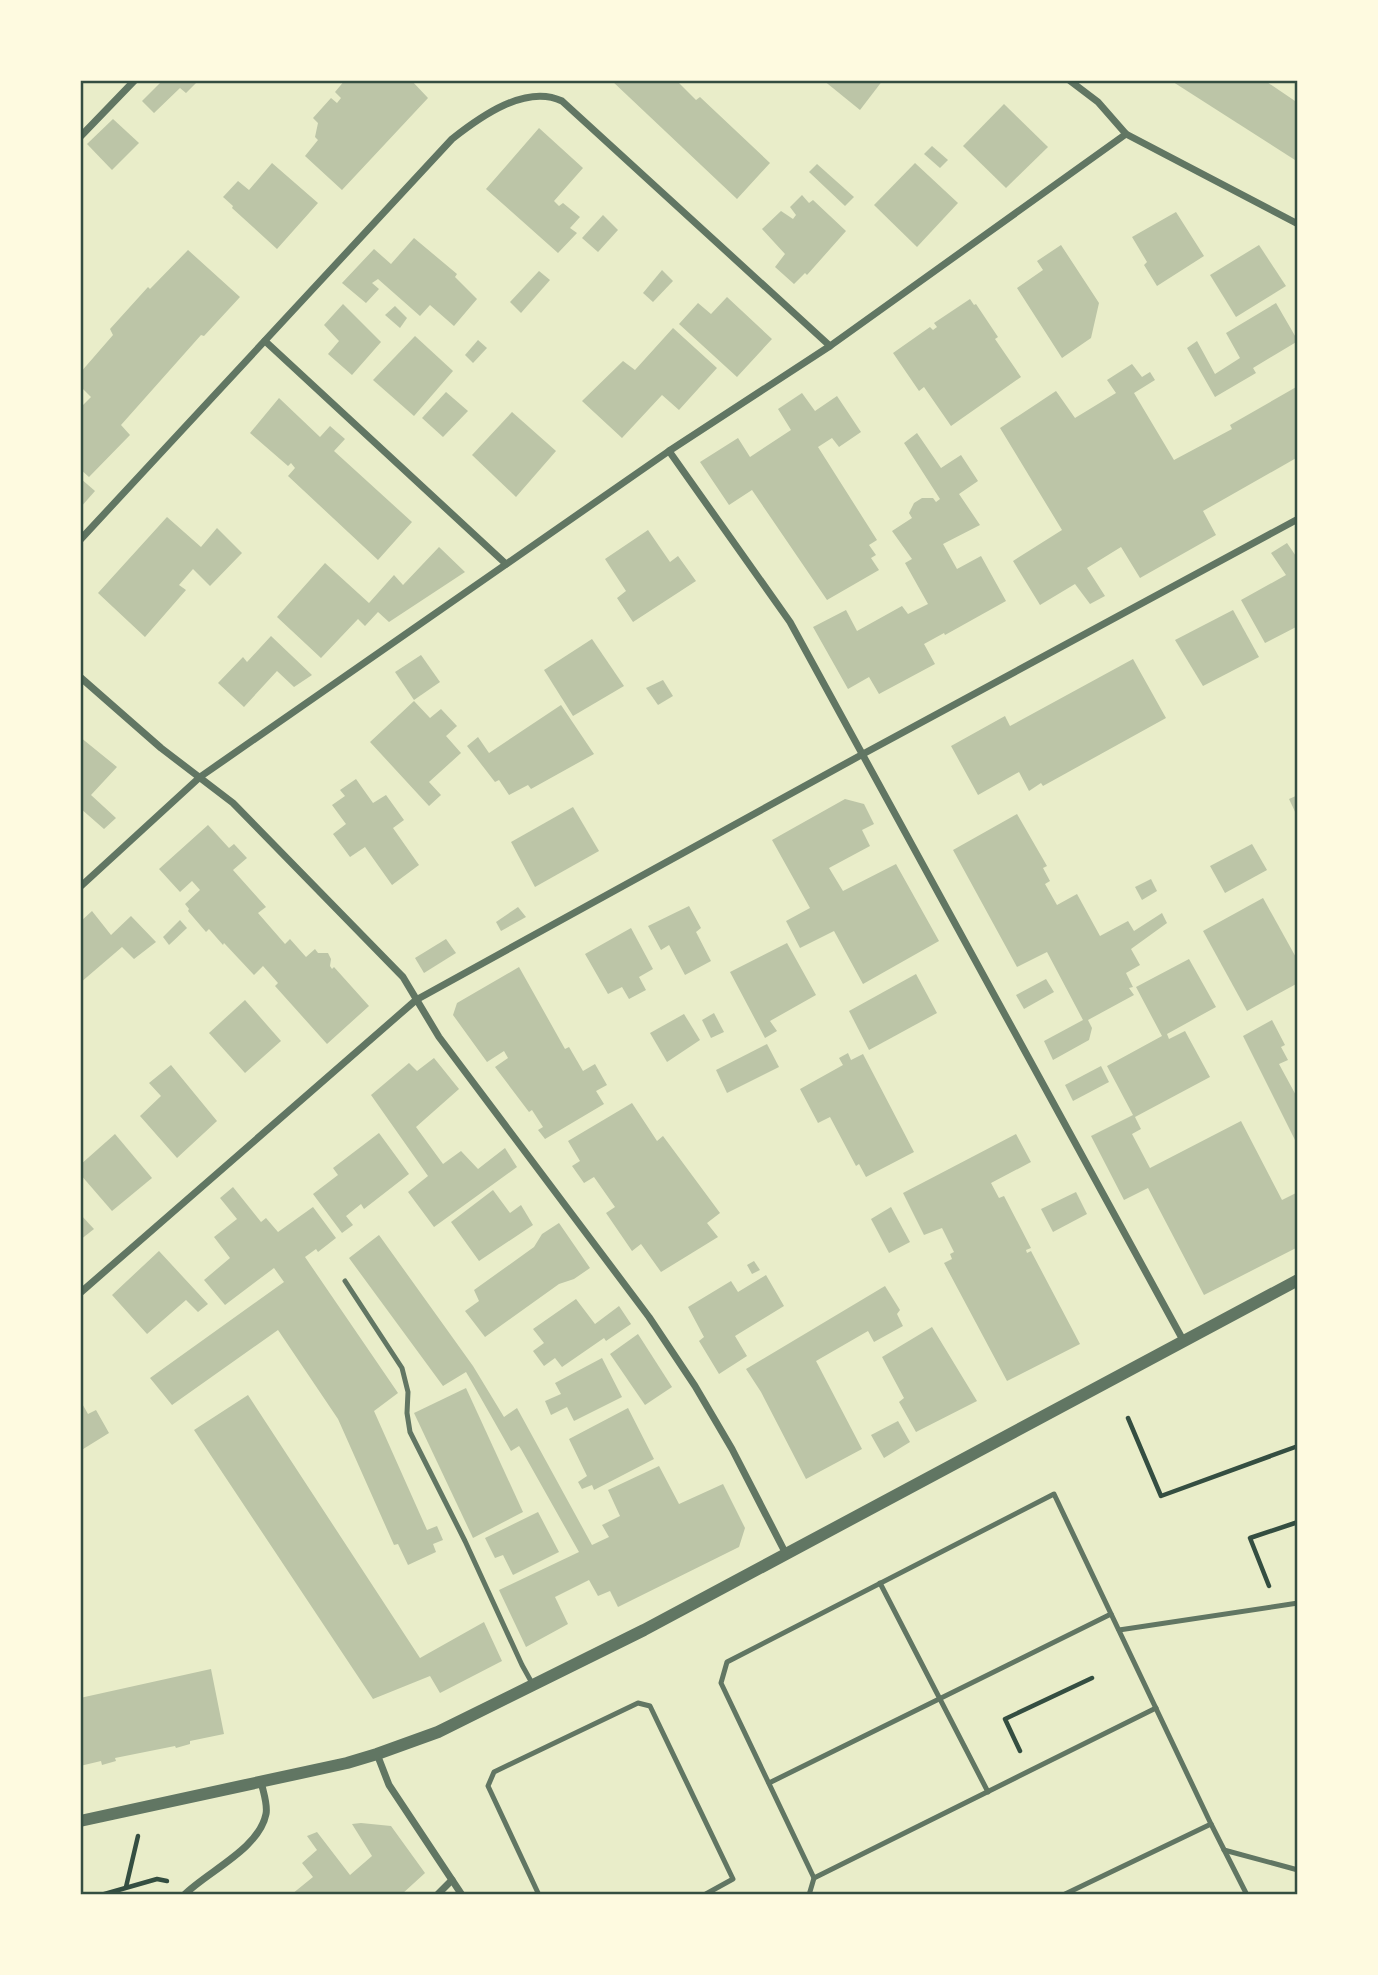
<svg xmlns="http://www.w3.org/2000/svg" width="1378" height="1975" font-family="'Alegreya Sans',sans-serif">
  <rect width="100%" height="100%" fill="#e9edc9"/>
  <g fill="#bcc5a7">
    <polygon points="163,80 199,80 186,93 180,88 154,113 142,101"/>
    <polygon points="345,80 411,80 428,98 342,190 305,156 318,140 315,137 318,123 313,118 331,98 337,103 341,98 335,92"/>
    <polygon points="611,80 676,80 696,100 700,97 770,163 737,199"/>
    <polygon points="823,80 883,80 860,110"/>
    <polygon points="1170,80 1264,80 1298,103 1298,156 1295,160"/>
    <polygon points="1004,104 1048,147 1006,188 963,146"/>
    <polygon points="113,119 139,143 112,170 87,144"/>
    <polygon points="539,128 583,168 554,201 559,206 563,203 580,217 570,228 577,233 558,253 486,189"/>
    <polygon points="932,146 948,160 940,168 924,154"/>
    <polygon points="272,163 318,203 277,249 232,208 233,206 223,197 238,181 249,190"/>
    <polygon points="915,163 958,203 917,247 874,205"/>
    <polygon points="817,164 854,197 845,206 809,172"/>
    <polygon points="802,195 809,203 813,200 846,231 807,275 805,273 794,284 775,267 785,254 762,229 781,211 793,219 796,215 790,207"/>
    <polygon points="1176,212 1204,256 1157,286 1144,265 1147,262 1132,237"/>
    <polygon points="603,215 618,230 598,252 582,238"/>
    <polygon points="414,238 457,274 455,277 477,299 454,326 430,305 420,316 378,279 372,283 379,289 366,303 342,283 374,249 391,264"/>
    <polygon points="1061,245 1099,303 1091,338 1062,358 1017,288 1043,270 1037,261"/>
    <polygon points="1259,245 1286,286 1236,317 1210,275"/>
    <polygon points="188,250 240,297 204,336 201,335 121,425 130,435 89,477 80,469 80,408 91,397 80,386 80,373 113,335 110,329 148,287 150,289"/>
    <polygon points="662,270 673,281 653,302 643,293"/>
    <polygon points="539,271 550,280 521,313 510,302"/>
    <polygon points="727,297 772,339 737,377 679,324 698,303 711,314"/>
    <polygon points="970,299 974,305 976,304 998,337 995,339 1021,377 951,426 924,387 919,391 893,353 930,327 933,330 937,327 934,323"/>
    <polygon points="1276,303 1298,341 1253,368 1256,373 1215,397 1187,348 1197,341 1215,374 1240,358 1226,333"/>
    <polygon points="343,304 381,342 352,375 328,354 339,341 324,325"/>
    <polygon points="395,306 407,318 400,328 385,315"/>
    <polygon points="673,328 717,368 679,410 662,395 622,438 582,401 623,361 635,370"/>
    <polygon points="415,336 453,371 414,416 373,380"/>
    <polygon points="478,340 487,348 473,363 465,355"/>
    <polygon points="1132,364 1142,377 1150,372 1155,380 1134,393 1174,460 1232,429 1230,425 1298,386 1298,457 1203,511 1216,535 1140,578 1121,547 1087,568 1105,596 1090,604 1075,584 1040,605 1013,561 1062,530 1000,428 1056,391 1075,418 1116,393 1107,380"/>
    <polygon points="446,392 468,411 443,437 422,418"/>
    <polygon points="802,393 815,411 837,396 861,432 839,447 832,438 818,447 877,540 869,545 876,555 871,558 879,570 827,600 752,490 729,505 700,462 738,438 750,457 791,430 778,409"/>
    <polygon points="279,398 320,437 330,426 345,439 334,451 412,522 378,560 288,476 295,468 291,463 288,466 250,433"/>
    <polygon points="512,412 556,451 516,497 472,455"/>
    <polygon points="917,433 941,468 961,455 978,481 959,494 980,525 943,544 957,569 981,556 1006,601 945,635 944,633 924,644 935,664 879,694 869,677 848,689 813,627 846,610 857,631 902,606 908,614 928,604 905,563 912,559 892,531 912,518 909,513 914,503 922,498 933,498 936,502 940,499 904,443"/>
    <polygon points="80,478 95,491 80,508"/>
    <polygon points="167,517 201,547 217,528 242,553 210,586 193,569 179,585 186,590 145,637 98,593"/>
    <polygon points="648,530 670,562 678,556 696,581 633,622 617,598 626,591 605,559"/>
    <polygon points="1287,543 1298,559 1298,626 1265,643 1241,600 1286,575 1271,553"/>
    <polygon points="439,547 465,572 389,622 378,612 365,626 358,619 321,658 277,617 325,563 369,603 394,575 403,585"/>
    <polygon points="1233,610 1259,657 1203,686 1175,640"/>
    <polygon points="271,636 312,675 294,687 277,671 244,707 218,683 243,657 247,662"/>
    <polygon points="592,639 624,686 573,716 544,670"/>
    <polygon points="421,655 440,682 414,700 395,672"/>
    <polygon points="1133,659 1166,718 1043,786 1041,783 1029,791 1019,772 978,795 951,746 1005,716 1010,726"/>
    <polygon points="663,680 673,696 658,705 646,688"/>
    <polygon points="414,701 430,718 441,709 457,726 446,736 461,753 429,782 441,795 429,806 370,742"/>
    <polygon points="561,705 594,754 531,789 528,785 509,795 499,780 495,782 467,746 478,737 489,753"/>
    <polygon points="80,737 117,767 91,795 116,818 104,829 80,808"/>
    <polygon points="356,779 373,803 386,795 404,820 393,828 419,865 392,885 365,847 350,857 333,834 346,824 332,805 345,796 340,790"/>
    <polygon points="1298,795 1298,818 1289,799"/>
    <polygon points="845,799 864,804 874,824 862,830 870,846 829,868 843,891 896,864 939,941 863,984 834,931 800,948 786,921 810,908 772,840"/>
    <polygon points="573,807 599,851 535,887 511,842"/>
    <polygon points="1017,814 1047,866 1043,868 1050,881 1045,884 1057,905 1077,894 1100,936 1128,921 1134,931 1162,913 1167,923 1131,949 1140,965 1126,973 1133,987 1129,988 1134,995 1088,1020 1092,1028 1089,1040 1053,1060 1044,1041 1083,1020 1047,952 1017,967 953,850"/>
    <polygon points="208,825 229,848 234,844 247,858 233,870 266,907 258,913 285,944 290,939 306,957 315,949 318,953 328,953 331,959 330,966 332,969 334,967 369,1006 327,1044 275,986 278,983 263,966 254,975 224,943 223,945 209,929 206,932 188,911 189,909 185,904 200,890 192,881 180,892 159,869"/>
    <polygon points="1252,844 1267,870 1225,893 1210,866"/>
    <polygon points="1151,879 1157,891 1142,900 1135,887"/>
    <polygon points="1263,898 1298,961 1298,983 1247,1011 1203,931"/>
    <polygon points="689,906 701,928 696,932 711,961 685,975 669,945 661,950 648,926"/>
    <polygon points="518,907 526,917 501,931 496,922"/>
    <polygon points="92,911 111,935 131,916 156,942 134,959 122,947 80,983 80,922"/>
    <polygon points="180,920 187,928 169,945 163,937"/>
    <polygon points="631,928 653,969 639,977 646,990 629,999 622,987 608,994 585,954"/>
    <polygon points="446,939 456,953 424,973 415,958"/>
    <polygon points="787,943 816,995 770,1021 777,1031 765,1038 730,972"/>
    <polygon points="1189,959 1216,1007 1167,1034 1169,1039 1185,1031 1210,1077 1135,1117 1141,1129 1132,1134 1150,1168 1241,1121 1282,1200 1298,1192 1298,1247 1204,1295 1148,1188 1124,1200 1091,1136 1133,1115 1107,1066 1162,1036 1136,987"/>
    <polygon points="519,967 565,1049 569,1047 583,1071 595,1064 607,1085 596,1091 604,1104 545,1139 538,1130 543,1127 532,1110 529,1112 495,1067 508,1058 504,1051 487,1062 453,1015 457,1003"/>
    <polygon points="916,974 937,1013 869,1050 849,1011"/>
    <polygon points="1046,979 1054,992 1024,1009 1016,995"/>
    <polygon points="245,1000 281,1041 245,1073 209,1033"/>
    <polygon points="714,1013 724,1032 711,1038 702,1020"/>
    <polygon points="684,1014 700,1040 667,1062 650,1033"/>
    <polygon points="1272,1020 1285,1045 1281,1047 1288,1060 1279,1064 1298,1099 1298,1146 1243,1036"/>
    <polygon points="767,1044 779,1067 727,1093 716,1070"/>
    <polygon points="848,1053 851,1060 863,1054 914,1152 866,1177 859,1164 856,1166 830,1117 818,1123 800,1089 843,1065 839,1058"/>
    <polygon points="434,1058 459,1089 416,1127 443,1164 461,1151 478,1169 505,1148 517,1167 434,1227 408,1192 428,1176 371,1095 409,1063 417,1071"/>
    <polygon points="171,1065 217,1121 177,1158 140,1116 161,1096 149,1083"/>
    <polygon points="1101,1066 1109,1082 1073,1101 1065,1085"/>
    <polygon points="632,1103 657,1141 663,1136 720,1213 707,1223 718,1237 661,1272 641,1244 632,1251 606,1213 615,1207 594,1177 584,1183 572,1166 580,1161 568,1141"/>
    <polygon points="379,1133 409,1174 364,1209 361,1204 346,1216 353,1225 342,1233 313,1194 338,1175 333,1168"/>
    <polygon points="115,1134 152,1178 112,1211 80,1174 80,1165"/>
    <polygon points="1016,1134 1031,1162 991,1183 999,1198 1004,1196 1031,1248 1026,1250 1027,1253 1031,1251 1080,1344 1007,1381 944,1263 952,1259 950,1254 954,1252 942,1228 924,1235 903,1193"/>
    <polygon points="233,1187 261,1222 266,1218 278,1232 313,1207 336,1238 318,1252 316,1249 305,1257 398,1393 374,1411 427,1530 437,1526 443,1540 433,1544 436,1552 408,1565 398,1544 394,1545 338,1419 278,1330 172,1405 150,1378 284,1282 274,1268 225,1305 204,1280 230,1258 214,1237 237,1219 220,1198"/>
    <polygon points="493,1190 510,1213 521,1205 533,1225 479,1261 451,1222"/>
    <polygon points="1076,1192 1087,1214 1053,1232 1041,1209"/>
    <polygon points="891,1207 910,1242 889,1253 871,1219"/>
    <polygon points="80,1214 94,1229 80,1240"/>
    <polygon points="559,1223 590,1268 574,1279 559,1284 485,1337 465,1311 479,1301 474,1290 534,1247 542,1234"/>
    <polygon points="379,1235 473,1366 504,1417 517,1408 592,1545 609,1537 602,1525 620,1516 608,1490 659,1466 679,1504 723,1484 745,1528 739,1547 618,1607 610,1591 598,1596 589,1580 555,1597 568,1624 526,1647 499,1590 579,1552 521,1449 519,1446 511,1451 466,1372 443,1386 349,1258"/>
    <polygon points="159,1251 208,1304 198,1312 186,1300 147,1334 112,1295"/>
    <polygon points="754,1261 760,1270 752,1274 747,1265"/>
    <polygon points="766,1275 784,1306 735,1336 747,1356 719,1374 699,1341 704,1337 688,1307 731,1281 738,1292"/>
    <polygon points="885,1286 900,1310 897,1314 903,1326 874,1342 868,1331 816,1361 862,1449 806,1479 761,1392 746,1369"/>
    <polygon points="576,1299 595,1324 619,1306 631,1324 606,1341 604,1338 562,1367 555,1358 544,1366 533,1351 544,1343 533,1329"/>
    <polygon points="932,1327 977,1401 916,1432 899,1402 904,1398 882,1357"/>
    <polygon points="638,1334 672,1387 645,1405 610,1354"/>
    <polygon points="602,1358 622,1397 574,1421 567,1407 551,1415 545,1401 561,1394 555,1383"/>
    <polygon points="466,1388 523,1512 473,1538 414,1413"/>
    <polygon points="248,1395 420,1658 484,1622 502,1661 440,1693 430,1676 373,1699 194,1430"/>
    <polygon points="80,1400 88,1414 96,1410 109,1433 80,1451"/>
    <polygon points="628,1408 654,1459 594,1490 592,1485 582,1489 578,1482 587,1476 569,1439"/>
    <polygon points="898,1421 910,1442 884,1458 871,1435"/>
    <polygon points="538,1512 559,1552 513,1575 503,1555 495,1558 485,1538"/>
    <polygon points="211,1669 224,1734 190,1741 190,1744 176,1748 175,1746 115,1758 116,1761 102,1765 101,1761 80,1766 80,1698"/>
    <polygon points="361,1823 391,1826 425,1873 402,1894 292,1894 313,1877 302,1863 317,1850 307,1836 317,1832 350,1875 372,1856 352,1824"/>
  </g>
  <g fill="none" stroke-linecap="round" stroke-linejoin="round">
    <g stroke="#344e41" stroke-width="4.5">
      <polyline points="1128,1418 1161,1496 1298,1446"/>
      <polyline points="1269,1586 1250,1538 1298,1522"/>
      <polyline points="1020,1751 1005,1719 1092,1678"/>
      <polyline points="126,1887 138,1836"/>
      <polyline points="101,1895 157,1879 167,1881"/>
    </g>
    <g stroke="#617663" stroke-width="5">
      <polyline points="345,1281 402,1368 408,1392 407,1413 410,1432 465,1541 522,1665 532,1683"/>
      <polyline points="880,1583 988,1792"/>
      <polyline points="1119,1630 1298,1603"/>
      <polyline points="769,1783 1111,1614"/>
      <polyline points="1224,1850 1298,1870"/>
      <polyline points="814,1878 1156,1708"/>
      <polyline points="539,1895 488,1786 494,1772 638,1703 650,1706 733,1879 704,1895"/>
      <polyline points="809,1895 814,1878 721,1683 727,1662 1054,1494 1211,1824 1247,1895"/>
      <polyline points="1063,1895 1211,1824"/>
    </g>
    <g stroke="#617663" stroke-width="7">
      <polyline points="1069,80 1098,102 1126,134 1298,224"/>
      <polyline points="80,137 135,80"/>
      <polyline points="265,341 506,564"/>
      <polyline points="669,451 790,622 1183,1340"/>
      <path d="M 80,540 L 452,139 C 481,116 526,84 562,101 L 830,346"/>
      <polyline points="80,677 161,748 233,803 403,977 439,1037 649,1317 695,1386 732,1449 786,1554"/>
      <polyline points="80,887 200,777 669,451 830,346 1126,134"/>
      <polyline points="80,1293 416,1000 863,754 1298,519"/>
      <polyline points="377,1754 389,1785 462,1895"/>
      <path d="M 184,1895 C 208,1871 259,1849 266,1814 C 268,1804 263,1792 261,1781"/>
      <polyline points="437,1895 452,1880"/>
    </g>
    <polyline stroke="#617663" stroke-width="12" points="80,1821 347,1763 377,1754 438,1732 644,1630 1298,1280"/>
  </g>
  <rect width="1378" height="1975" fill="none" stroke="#fefae0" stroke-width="164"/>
  <rect x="82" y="82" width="1214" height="1811" fill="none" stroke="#344e41" stroke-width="2.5"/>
</svg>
